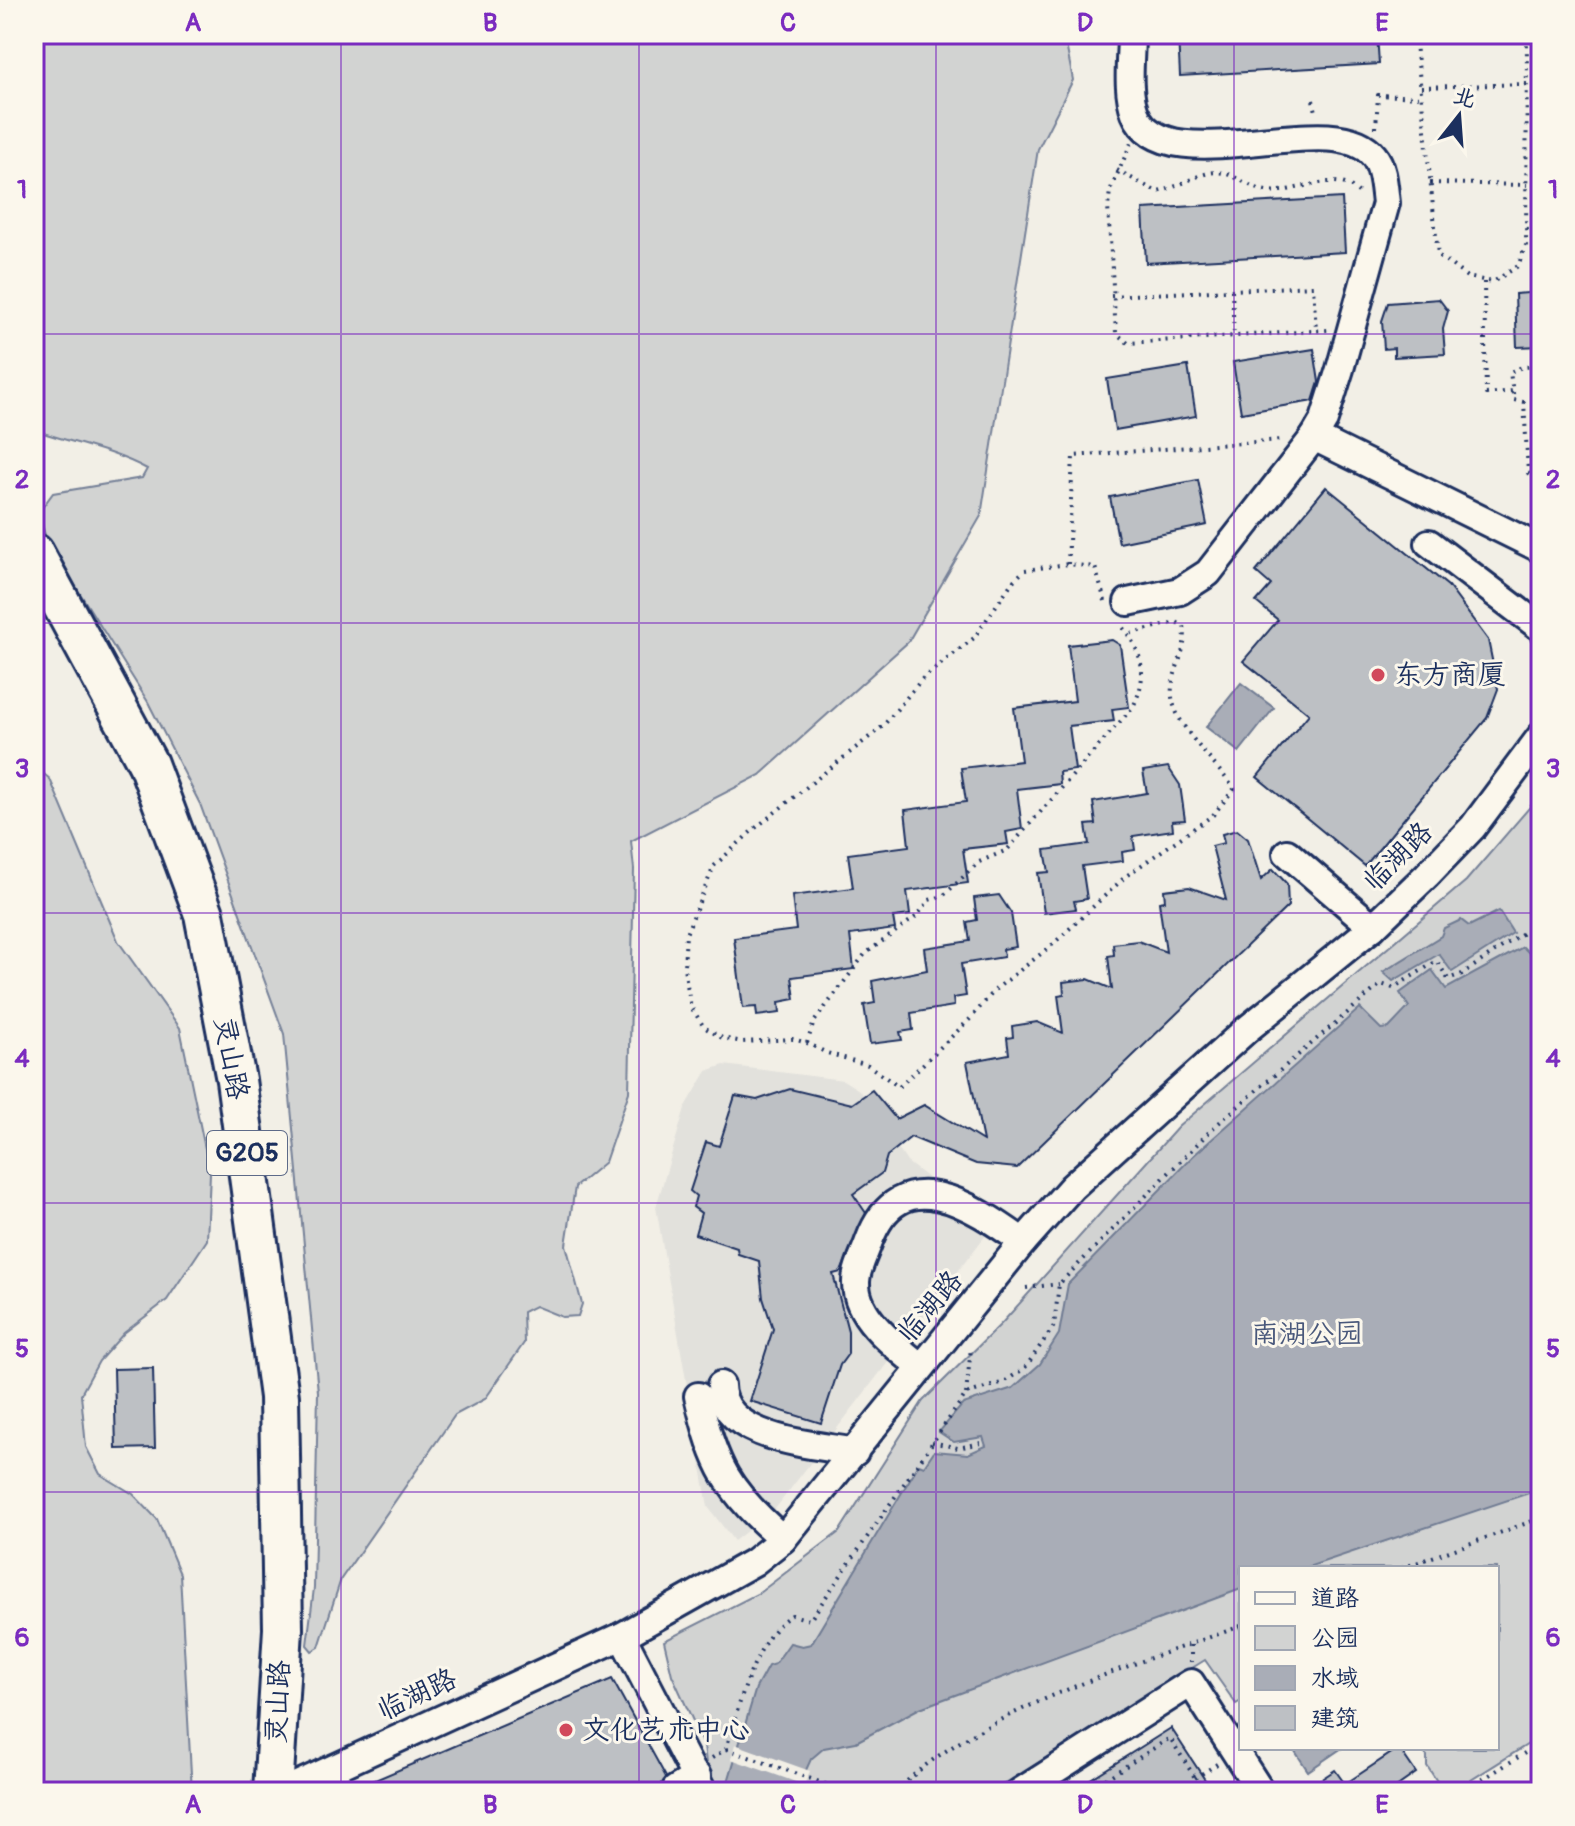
<svg xmlns="http://www.w3.org/2000/svg" width="1575" height="1826" font-family="Pangolin,'LXGW WenKai TC',sans-serif">
  <rect width="100%" height="100%" fill="#f2efe6"/>
  <filter id="ink" filterUnits="userSpaceOnUse"><feTurbulence type="fractalNoise" baseFrequency=".0125" numOctaves="2"/><feDisplacementMap in="SourceGraphic" scale="16" xChannelSelector="R" yChannelSelector="G"/><feConvolveMatrix kernelMatrix="1 2 1 2 8 2 1 2 1" color-interpolation-filters="sRGB"/></filter>
  <g filter="url(#ink)">
    <polygon fill="#e2e1dc" points="724,1065 843,1080 859,1090 907,1162 992,1227 775,1509 734,1541 708,1507 656,1207 685,1108 707,1071"/>
    <g fill="#d2d3d2" stroke="#768198" stroke-width="2">
      <path d="M 34,34 L 1064,34 L 1073,80 L 1038,149 L 981,516 L 908,642 L 760,775 L 631,841 L 634,869 L 629,1092 L 605,1162 L 575,1187 L 566,1245 L 582,1304 L 578,1316 L 562,1317 L 535,1306 L 523,1312 L 524,1343 L 485,1399 L 455,1415 L 341,1579 L 319,1647 L 312,1651 L 307,1645 L 314,1588 L 318,1392 L 284,1034 L 200,804 L 148,702 L 46,539 L 39,512 L 53,493 L 142,478 L 147,469 C 112,450 72,443 34,430 Z"/>
      <polygon points="34,766 50,779 118,941 180,1028 210,1173 207,1240 167,1300 124,1333 99,1361 81,1394 86,1447 100,1474 133,1494 157,1519 180,1574 192,1792 34,1792"/>
      <polygon points="1541,794 1541,1736 1452,1792 1444,1792 1427,1766 1427,1756 1419,1748 1497,1748 1497,1568 1241,1568 1241,1701 1236,1704 1205,1660 991,1792 709,1792 704,1745 672,1675 664,1641 759,1593 839,1532 923,1401 1002,1323 1178,1127 1466,881"/>
    </g>
    <g fill="#a9adb7" stroke="#707b93" stroke-width="2">
      <polygon points="1241,683 1274,708 1239,752 1206,727"/>
      <polygon points="1499,911 1513,933 1452,972 1439,954 1393,981 1383,972 1441,936 1444,928 1461,920 1469,926"/>
      <polygon points="1541,946 1541,1489 1305,1568 1241,1568 1241,1589 920,1708 856,1742 824,1748 811,1759 796,1792 725,1792 756,1688 768,1666 775,1664 790,1643 802,1646 811,1644 919,1464 924,1466 934,1451 968,1454 986,1446 983,1437 954,1442 939,1432 963,1404 1013,1388 1040,1364 1059,1334 1068,1284 1193,1156 1360,1008 1381,1029 1389,1028 1409,1007 1400,993 1432,970 1446,989 1523,947 1530,954"/>
      <polygon points="1293,1748 1342,1748 1308,1771"/>
    </g>
    <polygon fill="#f2efe6" points="735,1744 810,1771 804,1785 731,1759"/>
    <g fill="#bdc0c4" stroke="#1b2f5e" stroke-width="2">
      <polygon points="1178,34 1377,34 1379,64 1180,76"/>
      <polygon points="1342,198 1345,252 1146,263 1143,209"/>
      <polygon points="1541,292 1541,346 1517,347 1515,294"/>
      <polygon points="1439,299 1448,311 1443,329 1445,354 1394,357 1394,348 1384,349 1382,321 1388,303"/>
      <polygon points="1314,349 1319,382 1313,401 1241,413 1233,362"/>
      <polygon points="1188,366 1196,416 1115,430 1107,379"/>
      <polygon points="1198,480 1207,525 1119,543 1110,497"/>
      <polygon points="1326,487 1448,586 1488,640 1498,689 1487,718 1365,866 1257,777 1309,714 1243,661 1278,620 1256,602 1271,585 1256,572"/>
      <polygon points="1112,640 1120,645 1129,707 1112,709 1114,721 1069,726 1075,770 1059,772 1060,784 1017,789 1022,829 1006,832 1008,844 963,849 968,883 907,891 910,915 893,917 895,929 850,935 854,969 792,977 795,999 779,1002 780,1013 757,1016 756,1007 743,1008 734,938 796,930 792,896 853,888 848,854 909,846 905,810 966,802 961,768 1021,761 1014,708 1075,701 1068,645"/>
      <polygon points="1168,767 1180,785 1185,820 1172,821 1173,830 1133,836 1135,850 1122,852 1123,861 1082,866 1087,899 1074,901 1076,909 1044,913 1038,873 1049,872 1045,850 1089,844 1086,825 1096,824 1093,802 1147,793 1143,771"/>
      <polygon points="1237,830 1248,839 1261,880 1273,869 1287,884 1288,906 1017,1168 976,1164 911,1137 887,1156 882,1173 853,1194 866,1213 841,1272 833,1274 848,1331 848,1354 840,1365 821,1423 750,1401 773,1329 763,1298 759,1261 738,1254 737,1248 695,1234 701,1213 693,1207 696,1196 690,1191 706,1142 719,1146 735,1096 757,1100 790,1089 852,1104 872,1090 896,1119 924,1105 983,1141 967,1062 1009,1054 1007,1038 1013,1037 1012,1026 1037,1022 1063,1033 1058,995 1064,994 1063,982 1088,979 1112,989 1108,956 1114,955 1113,944 1138,941 1166,952 1159,902 1165,901 1164,890 1189,887 1226,900 1212,846 1224,843 1222,834"/>
      <polygon points="999,895 1011,913 1016,947 1003,949 1004,957 961,964 966,996 953,998 954,1006 911,1013 913,1030 900,1032 902,1040 870,1044 864,1005 875,1003 872,981 927,970 924,948 970,941 967,922 977,920 974,898"/>
      <polygon points="153,1368 155,1448 116,1449 114,1369"/>
      <polygon points="612,1679 666,1777 661,1792 347,1792"/>
      <polygon points="1171,1728 1213,1792 1070,1792"/>
      <polygon points="1399,1748 1416,1773 1389,1792 1302,1792 1335,1770 1345,1784"/>
    </g>
    <g fill="none" stroke-linecap="round" stroke-linejoin="round">
      <defs>
        <g id="minor">
          <polyline points="1314,437 1541,549"/>
          <polyline points="1429,543 1541,628"/>
          <path d="M 1128,602 L 1180,591 L 1208,573 L 1314,437 L 1324,420 L 1340,369 L 1386,203 C 1384,189 1384,168 1374,156 C 1333,103 1164,186 1135,113 C 1126,89 1131,59 1131,34"/>
          <polyline points="1287,853 1373,927"/>
          <path d="M 921,1367 C 896,1347 855,1317 856,1282 C 856,1269 865,1253 869,1241 C 900,1158 972,1205 1023,1242"/>
          <path d="M 721,1385 C 721,1440 813,1444 855,1452"/>
          <path d="M 698,1396 C 714,1466 728,1492 783,1539"/>
          <polyline points="622,1636 703,1792"/>
          <polyline points="676,1789 697,1776"/>
          <polyline points="282,1792 622,1636 754,1562 783,1539 1023,1242 1072,1187 1245,1031 1373,927 1427,875 1473,827 1541,736"/>
          <polyline points="1020,1792 1191,1683 1261,1792"/>
        </g>
        <polyline id="highway" points="34,553 148,764 204,914 236,1080 279,1397 283,1629 273,1792"/>
      </defs>
      <use href="#minor" stroke="#1b2f5e" stroke-width="32"/>
      <use href="#highway" stroke="#1b2f5e" stroke-width="44"/>
      <g stroke="#1b2f5e" stroke-width="4" stroke-dasharray="2 6" stroke-linecap="butt">
        <polyline points="1415,34 1438,255 1467,277 1493,282 1518,266 1526,245 1527,34"/>
        <polyline points="1421,87 1528,84"/>
        <polyline points="1313,100 1317,115"/>
        <polyline points="1376,128 1378,95 1422,97"/>
        <polyline points="1131,143 1110,191 1108,207 1116,333 1128,343 1328,330"/>
        <path d="M 1117,170 L 1157,192 C 1175,189 1191,177 1209,173 C 1231,168 1246,188 1267,191 C 1297,195 1336,166 1361,195"/>
        <polyline points="1430,183 1527,185"/>
        <polyline points="1526,229 1541,227"/>
        <polyline points="1484,282 1486,394 1513,391"/>
        <polyline points="1232,290 1234,336"/>
        <polyline points="1111,296 1313,286 1316,330"/>
        <polyline points="1524,402 1514,400 1510,372 1522,367 1541,366"/>
        <polyline points="1541,403 1524,402 1528,473 1541,482"/>
        <polyline points="1068,564 1073,456 1281,440"/>
        <path d="M 1105,601 L 1095,567 L 1068,564 L 1025,570 L 1013,581 L 974,638 L 923,678 L 883,726 L 753,830 L 714,866 L 686,934 L 684,968 L 691,1007 L 704,1027 L 722,1038 L 743,1042 L 793,1039 L 807,1043 L 827,1053 L 868,1065 L 899,1087 L 970,1019 L 996,989 L 1051,946 L 1126,876 L 1213,815 L 1234,789 C 1217,763 1167,721 1172,687 C 1175,665 1188,649 1184,626 L 1176,622 L 1128,634"/>
        <path d="M 807,1043 L 814,1022 L 865,954 L 917,916 L 929,900 L 943,896 L 979,862 L 1007,850 L 1133,707 C 1149,674 1143,653 1120,624"/>
        <polyline points="1026,1288 1059,1284"/>
        <polyline points="966,1394 971,1348"/>
        <polyline points="932,1442 958,1448 981,1443"/>
        <polyline points="1402,1568 1541,1518"/>
        <polyline points="1191,1645 1191,1662"/>
        <polyline points="726,1749 848,1792"/>
        <path d="M 712,1758 L 726,1749 C 738,1710 755,1635 792,1615 L 810,1620 L 966,1394 L 1004,1382 L 1025,1368 L 1054,1326 L 1059,1284 L 1214,1127 L 1381,984 L 1393,988 L 1437,961 L 1448,979 L 1462,974 L 1529,929 L 1537,901 L 1541,899"/>
        <polyline points="1195,1778 1217,1764"/>
        <path d="M 896,1792 C 968,1714 1140,1663 1241,1626"/>
        <polyline points="1085,1792 1170,1738 1204,1792"/>
        <polyline points="1462,1792 1541,1743"/>
      </g>
      <use href="#minor" stroke="#fbf7ec" stroke-width="26"/>
      <use href="#highway" stroke="#fbf7ec" stroke-width="38"/>
    </g>
  </g>
  <path fill="none" stroke="#7b2cbf" stroke-width="2" stroke-opacity="0.55" d="M 341,34 L 341,1792M 639,34 L 639,1792M 936,34 L 936,1792M 1234,34 L 1234,1792M 34,334 L 1541,334M 34,623 L 1541,623M 34,913 L 1541,913M 34,1203 L 1541,1203M 34,1492 L 1541,1492"/>
  <g fill="#d1495b" stroke="#fbf7ec" stroke-width="3">
    <circle cx="1378" cy="675" r="8"/>
    <circle cx="566" cy="1730" r="8"/>
  </g>
  <g text-anchor="middle" dominant-baseline="central" stroke-width="6" stroke-linejoin="round" paint-order="stroke">
    <rect fill="#fbf7ec" stroke="#5e6b89" stroke-width="2" x="207" y="1131" width="80" height="44" rx="6"/>
    <g font-size="26" font-weight="bold" fill="#1b2f5e">
      <text x="247" y="1153">G205</text>
    </g>
    <g font-size="28" fill="#1b2f5e" stroke="#fbf7ec" text-anchor="start">
      <text x="1394" y="675">东方商厦</text>
      <text x="582" y="1730">文化艺术中心</text>
    </g>
    <g font-size="28" fill="#1b2f5e" stroke="#fbf7ec">
      <text transform="translate(1398 857) rotate(-45)">临湖路</text>
      <text transform="translate(231 1058) rotate(80)">灵山路</text>
      <text transform="translate(930 1307) rotate(-50)">临湖路</text>
      <text transform="translate(417 1695) rotate(-25)">临湖路</text>
      <text transform="translate(278 1702) rotate(-87)">灵山路</text>
    </g>
    <g font-size="28" fill="#49587b" stroke="#fbf7ec">
      <text x="1307" y="1334">南湖公园</text>
    </g>
  </g>
  <rect width="1575" height="1826" fill="none" stroke="#fbf7ec" stroke-width="88"/>
  <rect x="1239" y="1566" width="260" height="184" fill="#fbf7ec" stroke="#a1a7b3" stroke-width="2"/>
  <rect x="1255" y="1592" width="40" height="12" fill="#fbf7ec" stroke="#a1a7b3" stroke-width="2"/>
  <text x="1311" y="1606" font-size="24" fill="#1b2f5e">道路</text>
  <rect x="1255" y="1626" width="40" height="24" fill="#d2d3d2" stroke="#a1a7b3" stroke-width="2"/>
  <text x="1311" y="1646" font-size="24" fill="#1b2f5e">公园</text>
  <rect x="1255" y="1666" width="40" height="24" fill="#a9adb7" stroke="#a1a7b3" stroke-width="2"/>
  <text x="1311" y="1686" font-size="24" fill="#1b2f5e">水域</text>
  <rect x="1255" y="1706" width="40" height="24" fill="#bdc0c4" stroke="#a1a7b3" stroke-width="2"/>
  <text x="1311" y="1726" font-size="24" fill="#1b2f5e">建筑</text>
  <g transform="translate(1459 116) rotate(17)" stroke="#fbf7ec" stroke-width="6" paint-order="stroke">
  <path d="M0-6L14 30L0 20L-14 30Z" fill="#1b2f5e"/>
  <text y="-12" font-size="22" font-weight="bold" text-anchor="middle" fill="#1b2f5e">北</text>
  </g>
  <rect x="44" y="44" width="1487" height="1738" fill="none" stroke="#7b2cbf" stroke-width="3"/>
  <g font-size="26" text-anchor="middle" font-weight="bold" fill="#7b2cbf">
    <text x="193" y="31">A</text>
    <text x="490" y="31">B</text>
    <text x="788" y="31">C</text>
    <text x="1085" y="31">D</text>
    <text x="1382" y="31">E</text>
    <text x="22" y="198">1</text>
    <text x="1553" y="198">1</text>
    <text x="22" y="488">2</text>
    <text x="1553" y="488">2</text>
    <text x="22" y="777">3</text>
    <text x="1553" y="777">3</text>
    <text x="22" y="1067">4</text>
    <text x="1553" y="1067">4</text>
    <text x="22" y="1357">5</text>
    <text x="1553" y="1357">5</text>
    <text x="22" y="1646">6</text>
    <text x="1553" y="1646">6</text>
    <text x="193" y="1813">A</text>
    <text x="490" y="1813">B</text>
    <text x="788" y="1813">C</text>
    <text x="1085" y="1813">D</text>
    <text x="1382" y="1813">E</text>
  </g>
</svg>
